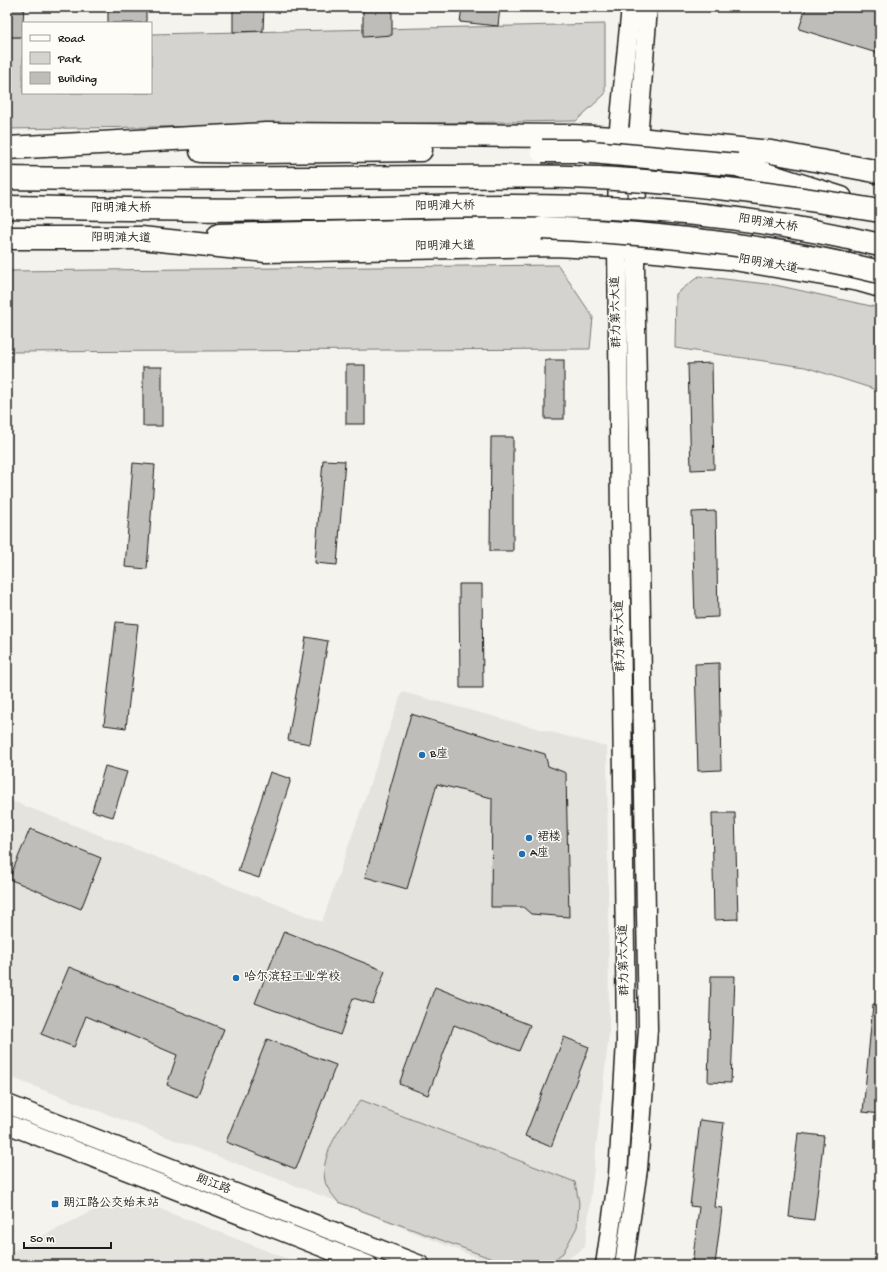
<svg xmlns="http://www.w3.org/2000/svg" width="887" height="1272" font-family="'Gochi Hand','LXGW WenKai TC',sans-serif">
  <rect width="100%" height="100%" fill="#f4f3ee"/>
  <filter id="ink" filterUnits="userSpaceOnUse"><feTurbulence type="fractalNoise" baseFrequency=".025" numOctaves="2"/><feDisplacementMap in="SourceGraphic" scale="8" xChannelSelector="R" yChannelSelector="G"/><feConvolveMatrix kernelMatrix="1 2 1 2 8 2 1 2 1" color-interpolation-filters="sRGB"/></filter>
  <g filter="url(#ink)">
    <g fill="#e4e3de">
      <polygon points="402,692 607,747 609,1033 585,1247 559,1265 495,1265 338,1202 7,1076 7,799 322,922"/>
      <polygon points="124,1195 285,1258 298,1265 7,1265 7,1254"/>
    </g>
    <g fill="#d4d3cf" stroke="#787876">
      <polygon points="605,24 605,94 576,121 7,129 7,37 23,37 23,93 151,93 151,34"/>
      <polygon points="558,265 593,317 590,349 7,352 7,271"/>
      <polygon points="699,276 775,285 880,308 880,391 805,367 675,348 676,294"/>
      <path d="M 361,1100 L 575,1182 L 579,1203 L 577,1227 L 563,1253 L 546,1265 L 509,1265 L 338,1202 C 334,1196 326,1188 325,1181 C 319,1153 345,1121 361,1100 Z"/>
    </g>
    <g fill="#bebdba" stroke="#1c1c1c">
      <polygon points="7,7 24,7 22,37 7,37"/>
      <rect x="108" y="7" width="38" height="16"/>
      <polygon points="233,7 264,7 263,31 233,32"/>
      <polygon points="363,7 392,7 392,35 363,37"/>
      <polygon points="462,7 500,7 498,26 460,22"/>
      <polygon points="806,7 880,7 880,54 799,29"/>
      <rect x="545" y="360" width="19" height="59"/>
      <polygon points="712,363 714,469 691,470 688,364"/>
      <rect x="346" y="365" width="19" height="59"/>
      <rect x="143" y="367" width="19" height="59"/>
      <polygon points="491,437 513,437 513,551 490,551"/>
      <polygon points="323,460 345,461 337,565 315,563"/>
      <polygon points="133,463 155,465 147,569 125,567"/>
      <polygon points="716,511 718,617 695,618 692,512"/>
      <polygon points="459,584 482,584 483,688 460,688"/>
      <polygon points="116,622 138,624 126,728 104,725"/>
      <polygon points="306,637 328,641 310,744 288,740"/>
      <polygon points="719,663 721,770 698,771 695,664"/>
      <polygon points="411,714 545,754 548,766 566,773 569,917 531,914 523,907 491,907 492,798 437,784 407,889 365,877"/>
      <polygon points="105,766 127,772 113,817 92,811"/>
      <polygon points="270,772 291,779 259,878 238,871"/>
      <polygon points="712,813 735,813 738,919 714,920"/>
      <polygon points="30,829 101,858 81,909 9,879"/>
      <polygon points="284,931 385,971 373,1004 353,998 340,1035 255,1003"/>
      <polygon points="69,967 224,1029 197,1097 167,1085 177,1055 86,1016 74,1047 41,1034"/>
      <polygon points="711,976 735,976 731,1083 708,1082"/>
      <polygon points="435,987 530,1025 519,1051 454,1025 428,1095 399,1084"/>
      <polygon points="873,1004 880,1004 880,1114 863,1112"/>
      <polygon points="564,1037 589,1047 551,1147 525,1136"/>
      <polygon points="267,1039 336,1065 296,1169 226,1142"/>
      <polygon points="700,1120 724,1123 714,1207 722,1208 715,1265 692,1265 699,1207 690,1206"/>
      <polygon points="798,1133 824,1136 814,1220 789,1217"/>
    </g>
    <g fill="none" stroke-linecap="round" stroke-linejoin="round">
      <defs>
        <g id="secondary">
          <polyline points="7,1104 420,1265"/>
          <polyline points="7,1124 368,1265"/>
          <polyline points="605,1265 618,1175 626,1042 617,248 618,138 631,7"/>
          <polyline points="624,1265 638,1169 648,1030 635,268 638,139 648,7"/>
        </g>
        <g id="highway">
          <polyline points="7,148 266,134 572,136 638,139 771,152 880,172"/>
          <polyline points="201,151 260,152 421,150"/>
          <polyline points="737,165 841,198"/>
          <polyline points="219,235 542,228"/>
          <polyline points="7,238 141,238 266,251 554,245 635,249 728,258 859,280 880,286"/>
          <polyline points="760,242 843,242"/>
        </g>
      </defs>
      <use href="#secondary" stroke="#1c1c1c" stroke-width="21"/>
      <use href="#highway" stroke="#1c1c1c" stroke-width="25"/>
      <use href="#secondary" stroke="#fdfcf7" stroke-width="18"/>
      <use href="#highway" stroke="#fdfcf7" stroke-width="22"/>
      <defs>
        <g id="highway-bridge">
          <polyline points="542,151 580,151 737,165"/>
          <path d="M 7,178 C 146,180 285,178 425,177 C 473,177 522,176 570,177 C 674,180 777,194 880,211"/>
          <path d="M 7,207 C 107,209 207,211 306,209 C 413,208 521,203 628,209 C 712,213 798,226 880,245"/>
          <path d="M 542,228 C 655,233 770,245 880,272"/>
        </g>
      </defs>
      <use href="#highway-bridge" stroke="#1c1c1c" stroke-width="25" stroke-linecap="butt"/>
      <use href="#highway-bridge" stroke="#fdfcf7" stroke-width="22"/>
    </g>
  </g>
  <g fill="#1f6fb2" stroke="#fdfcf7" stroke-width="1.5">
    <circle cx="422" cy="755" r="4"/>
    <circle cx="529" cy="838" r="4"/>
    <circle cx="522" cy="854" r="4"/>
    <circle cx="236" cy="978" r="4"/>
    <rect x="51" y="1200" width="8" height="8" rx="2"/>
  </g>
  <g text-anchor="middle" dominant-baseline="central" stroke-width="3" stroke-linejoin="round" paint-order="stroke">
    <g font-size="12" fill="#1c1c1c" stroke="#fdfcf7">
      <text transform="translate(445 207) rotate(-1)">阳明滩大桥</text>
      <text x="121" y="209">阳明滩大桥</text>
      <text transform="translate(768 224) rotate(9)">阳明滩大桥</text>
      <text transform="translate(121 239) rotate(1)">阳明滩大道</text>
      <text transform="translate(445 247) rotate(-1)">阳明滩大道</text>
      <text transform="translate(768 265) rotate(10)">阳明滩大道</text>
      <text transform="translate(617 312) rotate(-91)">群力第六大道</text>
      <text transform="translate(621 636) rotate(-91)">群力第六大道</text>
      <text transform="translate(625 960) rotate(-91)">群力第六大道</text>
      <text transform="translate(213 1185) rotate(21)">朗江路</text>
    </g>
    <g font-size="12" fill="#1c1c1c" stroke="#fdfcf7" text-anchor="start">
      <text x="430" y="755">B座</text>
      <text x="537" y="838">裙楼</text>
      <text x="530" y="854">A座</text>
      <text x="244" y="978">哈尔滨轻工业学校</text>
      <text x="63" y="1204">朗江路公交始末站</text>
    </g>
  </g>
  <rect width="887" height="1272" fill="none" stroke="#fdfcf7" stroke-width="24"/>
  <rect x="12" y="12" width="863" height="1248" fill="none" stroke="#1c1c1c" stroke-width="1.5" filter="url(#ink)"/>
  <rect x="22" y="22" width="130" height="72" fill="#fdfcf7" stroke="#a3a29f"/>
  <rect x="30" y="35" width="20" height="6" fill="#fdfcf7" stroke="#a3a29f"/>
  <text x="58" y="42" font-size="12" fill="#1c1c1c">Road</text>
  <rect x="30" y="52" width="20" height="12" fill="#d4d3cf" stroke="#a3a29f"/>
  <text x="58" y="62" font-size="12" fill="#1c1c1c">Park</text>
  <rect x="30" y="72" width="20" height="12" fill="#bebdba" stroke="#a3a29f"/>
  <text x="58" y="82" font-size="12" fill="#1c1c1c">Building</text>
  <path d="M24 1242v6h87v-6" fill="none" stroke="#1c1c1c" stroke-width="2"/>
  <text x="30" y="1242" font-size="12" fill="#1c1c1c" stroke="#fdfcf7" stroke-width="3" paint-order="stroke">50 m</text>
</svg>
